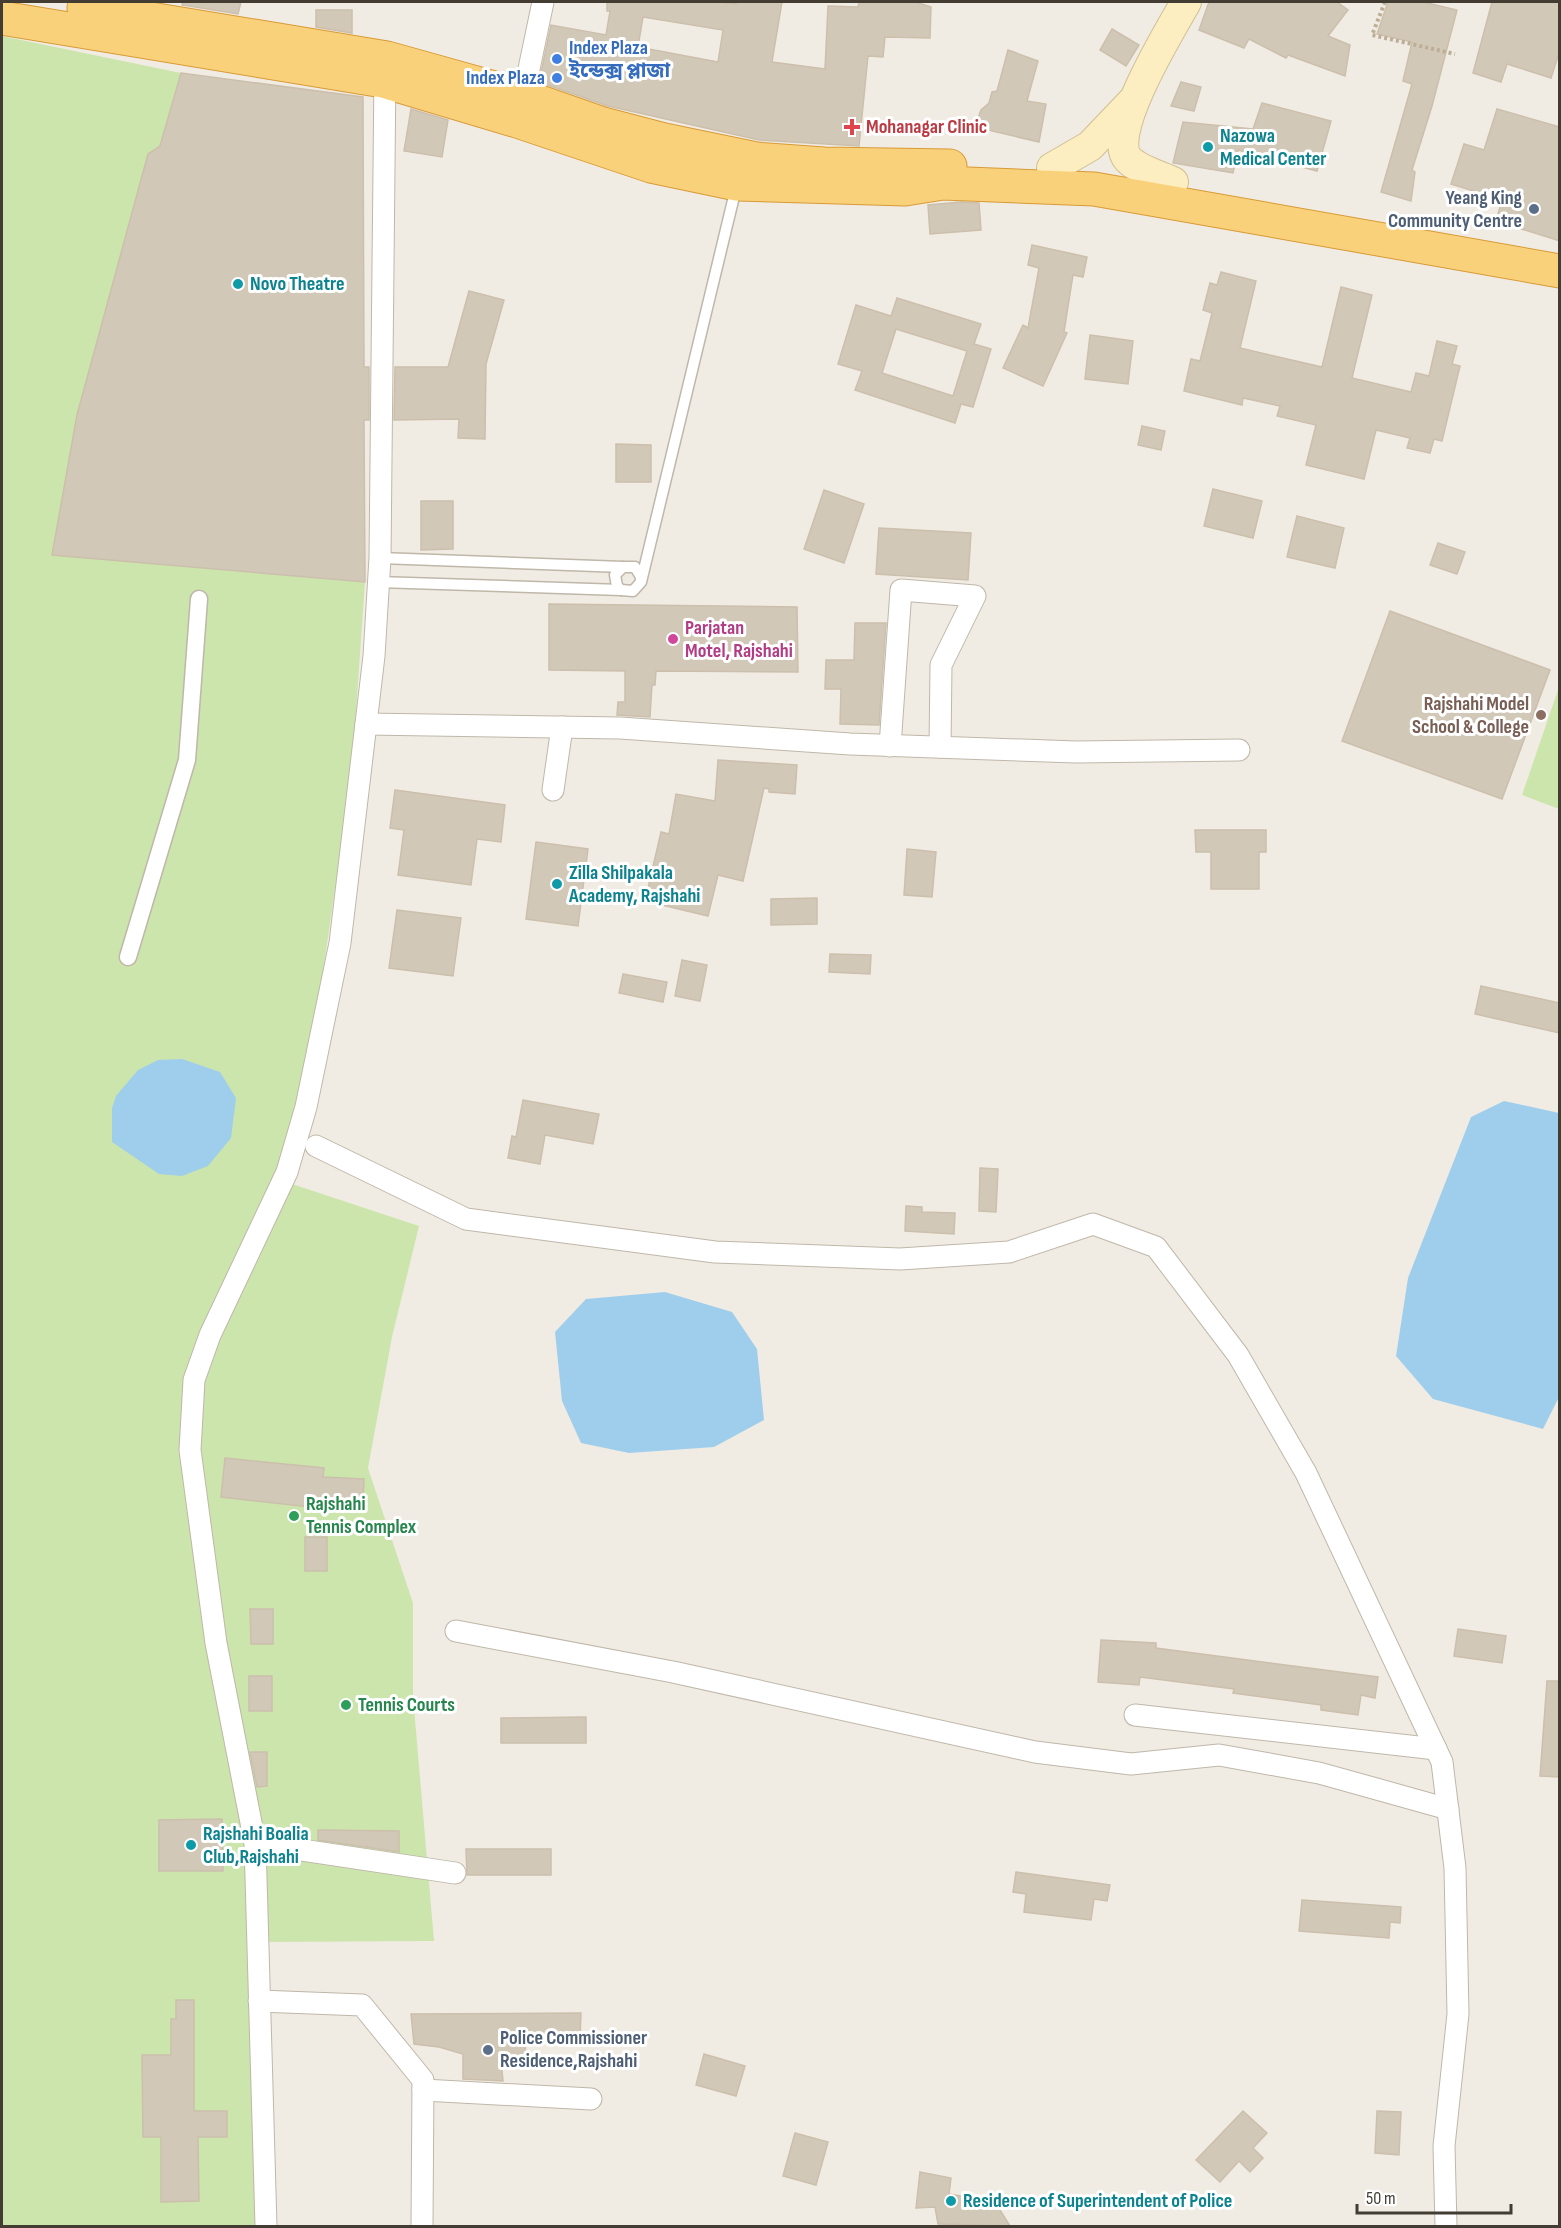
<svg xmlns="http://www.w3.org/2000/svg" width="1561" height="2228" font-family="'Sofia Sans Condensed','Noto Sans Bengali',sans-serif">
  <rect width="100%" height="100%" fill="#f1ece3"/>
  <g fill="#cce5ac">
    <polygon points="2,36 181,73 160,146 148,154 77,415 52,555 365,582 352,769 314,1035 295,1128 187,1378 248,1846 260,2226 2,2226"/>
    <polygon points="1559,687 1559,809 1522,795"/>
    <polygon points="286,1182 419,1226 392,1337 368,1468 413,1603 413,1696 434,1941 264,1942 195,1451 198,1383"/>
  </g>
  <g fill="#9fceed">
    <polygon points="182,1059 220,1072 236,1098 231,1138 208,1166 182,1176 159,1174 112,1142 112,1108 116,1096 138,1070 158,1060"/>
    <polygon points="1504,1101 1559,1113 1559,1397 1543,1429 1433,1399 1396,1356 1408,1278 1471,1117"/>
    <polygon points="665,1292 732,1312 757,1349 764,1420 714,1447 629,1453 581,1443 562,1401 555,1332 586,1299"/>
  </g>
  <g fill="#d2c8b8" stroke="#ccbfac" stroke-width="1.5" fill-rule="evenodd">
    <polygon points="183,2 241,2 238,14 182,5"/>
    <path d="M 607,2 L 719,2 L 736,4 L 736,2 L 782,2 L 772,62 L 825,69 L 828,6 L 858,7 L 859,2 L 916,2 L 931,7 L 930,38 L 885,37 L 883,57 L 868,56 L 859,146 L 759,140 L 608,106 L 539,82 L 551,25 L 606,35 L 610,11 L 607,11 ZM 643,17 L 723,30 L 718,62 L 638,47 Z"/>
    <polygon points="1209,2 1337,2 1348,10 1328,36 1350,45 1345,76 1288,55 1286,58 1249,39 1244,48 1199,30"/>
    <polygon points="1388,2 1423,2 1457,10 1432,106 1412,170 1415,172 1411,201 1381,192 1412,84 1403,81 1412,42 1377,34"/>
    <polygon points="1492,2 1560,2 1560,50 1551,78 1507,64 1501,82 1473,73"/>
    <polygon points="316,10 352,10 352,33 316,27"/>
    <polygon points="1112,29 1139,45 1126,66 1100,50"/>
    <polygon points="1008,50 1038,61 1027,101 1046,104 1039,142 975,127 981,110 989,103 992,92 997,91"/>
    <polygon points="181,73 363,97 364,367 369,367 369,420 364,420 365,582 52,555 77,415 148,154 160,146"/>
    <polygon points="1181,82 1201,87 1194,111 1171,106"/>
    <polygon points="1262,103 1331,121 1317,171 1238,150 1233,173 1173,163 1183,122 1253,129"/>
    <polygon points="411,109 448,120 442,157 404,151"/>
    <polygon points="1497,109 1560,127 1560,241 1496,221 1502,200 1451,184 1464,144 1484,150"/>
    <polygon points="961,202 979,203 981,230 930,234 928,205"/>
    <polygon points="1032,245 1087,257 1083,277 1073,275 1064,332 1067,333 1043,386 1003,368 1023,325 1028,328 1039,268 1028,265"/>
    <polygon points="1221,272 1256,281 1240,348 1322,367 1341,287 1372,295 1352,378 1411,392 1416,373 1429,376 1437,341 1457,346 1452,364 1460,366 1442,441 1434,439 1430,453 1407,448 1410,438 1376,430 1364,479 1306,465 1316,425 1277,416 1280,406 1243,398 1242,405 1184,391 1191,359 1200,361 1212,313 1203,310 1210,283 1217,285"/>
    <polygon points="469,291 504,300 486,364 485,439 458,438 459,419 394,420 395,367 448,367"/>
    <path d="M 897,298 L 981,324 L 974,344 L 991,349 L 973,407 L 961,404 L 955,423 L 855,390 L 862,371 L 838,364 L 856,305 L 891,316 ZM 896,329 L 967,351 L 953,396 L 882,373 Z"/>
    <polygon points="1090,335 1133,341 1128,384 1085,379"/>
    <polygon points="1142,426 1165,431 1161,450 1138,445"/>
    <polygon points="616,444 651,445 651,482 616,482"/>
    <polygon points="1213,489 1262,501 1253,538 1204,526"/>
    <polygon points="824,490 864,504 844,563 804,549"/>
    <polygon points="421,501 453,501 453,549 421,550"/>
    <polygon points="1297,516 1344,528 1335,568 1287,557"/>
    <polygon points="879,528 971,533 968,580 876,574"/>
    <polygon points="1438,543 1465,552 1457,574 1430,565"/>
    <polygon points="549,604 797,607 798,672 656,671 655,685 652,685 650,717 617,715 618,702 625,702 625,671 549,670"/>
    <polygon points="1390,611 1550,670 1502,799 1342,741"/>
    <polygon points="855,623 886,623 879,725 840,724 841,689 825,689 826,660 854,660"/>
    <polygon points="718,760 797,765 795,794 769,792 769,789 764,788 743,881 718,875 708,916 645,901 661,832 669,834 676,794 715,801"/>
    <polygon points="395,790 505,805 501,842 477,839 471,885 398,875 404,830 390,828"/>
    <polygon points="1195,830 1266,830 1266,852 1259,852 1259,889 1211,889 1211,852 1196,852"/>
    <polygon points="536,842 588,849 578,926 526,919"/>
    <polygon points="907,849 936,852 932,897 904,895"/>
    <polygon points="817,898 817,924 771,925 771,899"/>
    <polygon points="397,910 461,918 453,976 389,968"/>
    <polygon points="830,954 871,955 870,974 829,972"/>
    <polygon points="682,960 707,965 700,1001 675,996"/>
    <polygon points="623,974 667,982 663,1002 619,993"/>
    <polygon points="1481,986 1560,1003 1560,1033 1475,1014"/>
    <polygon points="523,1100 599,1114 593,1144 545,1135 540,1164 508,1158 512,1136 516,1137"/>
    <polygon points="980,1168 998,1169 996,1212 979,1211"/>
    <polygon points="906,1206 922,1207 922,1212 955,1213 954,1234 905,1231"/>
    <polygon points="225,1458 324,1468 323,1477 364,1479 363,1501 320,1500 319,1508 221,1497"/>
    <rect x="305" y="1537" width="22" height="34"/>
    <polygon points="250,1609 273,1609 273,1644 251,1644"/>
    <polygon points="1458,1629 1506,1636 1502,1663 1454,1656"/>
    <polygon points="1101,1640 1156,1643 1156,1648 1378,1677 1375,1698 1361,1695 1358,1715 1321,1710 1321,1705 1233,1693 1234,1689 1140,1677 1139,1685 1098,1682"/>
    <rect x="249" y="1676" width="23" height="35"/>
    <polygon points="1547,1681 1560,1681 1560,1777 1540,1776"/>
    <polygon points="586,1717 586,1743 501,1743 501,1718"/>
    <polygon points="250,1752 267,1752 267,1786 257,1787"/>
    <polygon points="222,1819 223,1871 159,1871 159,1820"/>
    <polygon points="318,1830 399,1831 399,1852 318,1840"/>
    <polygon points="466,1849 551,1849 551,1875 467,1875"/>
    <polygon points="1016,1872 1110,1885 1107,1901 1094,1899 1091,1920 1024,1912 1026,1894 1013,1892"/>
    <polygon points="1302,1900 1401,1907 1400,1923 1390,1922 1389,1938 1299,1931"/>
    <polygon points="176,2000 194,2000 194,2111 227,2111 227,2137 198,2137 199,2201 161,2202 161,2137 143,2137 142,2055 171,2055 171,2019 176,2019"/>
    <polygon points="581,2013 580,2039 525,2034 526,2064 501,2060 503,2081 463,2079 463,2054 439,2047 414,2044 411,2014"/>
    <polygon points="704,2054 745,2066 736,2096 696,2085"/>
    <polygon points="1243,2111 1267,2133 1253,2148 1263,2158 1250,2172 1239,2161 1220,2182 1196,2160"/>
    <polygon points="1377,2111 1401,2112 1399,2155 1375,2153"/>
    <polygon points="795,2133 828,2142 816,2185 783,2176"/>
    <polygon points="920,2172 951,2178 949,2194 995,2202 1010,2226 938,2224 935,2207 916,2208"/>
  </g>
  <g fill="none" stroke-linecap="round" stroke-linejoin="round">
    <defs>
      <g id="service">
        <polyline points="380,558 623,567"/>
        <polyline points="378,582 621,590"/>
        <polyline points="641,582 641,577 635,567 623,567 615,575 617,586 621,590 633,591 641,582 736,188"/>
      </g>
      <polyline id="pedestrian" points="128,957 187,760 199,599"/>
      <g id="minor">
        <polyline points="521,107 543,2"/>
        <polyline points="366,724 620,728 850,744 1076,752 1239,750"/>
        <polyline points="890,746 901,590 975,596 941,665 940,747"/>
        <polyline points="553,790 562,727"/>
        <polyline points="316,1146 466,1219 715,1252 900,1259 1009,1252 1093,1224 1156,1247 1238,1355 1306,1473 1442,1762 1455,1868 1458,2014 1444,2146 1446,2226"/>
        <polyline points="456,1631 673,1672 1035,1752 1131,1764 1219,1755 1319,1773 1448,1809"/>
        <polyline points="1135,1715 1436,1749"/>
        <polyline points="255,1843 455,1873"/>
        <polyline points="259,2001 362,2005 423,2080 422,2226"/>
        <polyline points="423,2090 591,2099"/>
        <polyline points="266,2226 255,1843 216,1643 190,1450 194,1380 210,1335 287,1172 306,1107 340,943 374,656 380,558 385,71"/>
      </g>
      <g id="secondary">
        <polyline points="1052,168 1090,146 1131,103"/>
        <path d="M 1173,182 C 1160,176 1138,170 1128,159 C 1105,135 1172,27 1186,2"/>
      </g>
      <g id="trunk">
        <polyline points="84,8 387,58 523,96 603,124 664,140 756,159 824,164 950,166"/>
        <polyline points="2,18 383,81 517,121 651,166 737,184 905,189 943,183 1094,189 1560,271"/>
      </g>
    </defs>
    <use href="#service" stroke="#bfb7a9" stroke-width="13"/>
    <use href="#pedestrian" stroke="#bfb7a9" stroke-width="19"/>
    <use href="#minor" stroke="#bfb7a9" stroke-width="23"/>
    <use href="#secondary" stroke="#d0c093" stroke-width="32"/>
    <use href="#trunk" stroke="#d89a35" stroke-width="35"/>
    <polyline stroke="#bdaf97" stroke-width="4" stroke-dasharray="3 3" stroke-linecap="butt" points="1385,2 1372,35 1455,54"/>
    <use href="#service" stroke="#fff" stroke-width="10"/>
    <use href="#pedestrian" stroke="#fff" stroke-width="16"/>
    <use href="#minor" stroke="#fff" stroke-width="21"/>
    <use href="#secondary" stroke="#fdeec1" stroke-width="30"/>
    <use href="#trunk" stroke="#fad17b" stroke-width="33"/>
  </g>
  <g fill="#3f7fe0" stroke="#fff" stroke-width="2">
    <circle cx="557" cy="59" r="6"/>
    <circle cx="557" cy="78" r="6"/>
  </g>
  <path fill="#e0444e" stroke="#fff" stroke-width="2" d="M849 118h6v6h6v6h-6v6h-6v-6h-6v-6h6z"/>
  <g fill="#0f9aa8" stroke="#fff" stroke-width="2">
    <circle cx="1208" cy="147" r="6"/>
    <circle cx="238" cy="284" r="6"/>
    <circle cx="557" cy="884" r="6"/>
    <circle cx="191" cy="1845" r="6"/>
    <circle cx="951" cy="2201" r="6"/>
  </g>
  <g fill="#5c6f8a" stroke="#fff" stroke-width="2">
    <circle cx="1534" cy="209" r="6"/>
    <circle cx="488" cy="2050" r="6"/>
  </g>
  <circle fill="#d1479c" stroke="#fff" stroke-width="2" cx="673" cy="639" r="6"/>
  <circle fill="#8d6e63" stroke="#fff" stroke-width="2" cx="1541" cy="715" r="6"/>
  <g fill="#2e9e5b" stroke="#fff" stroke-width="2">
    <circle cx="294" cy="1516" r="6"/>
    <circle cx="346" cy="1705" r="6"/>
  </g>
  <g text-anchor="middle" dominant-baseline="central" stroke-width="6" stroke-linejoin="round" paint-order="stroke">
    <g font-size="20" font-weight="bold" fill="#366cbe" stroke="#fff" text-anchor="start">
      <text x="569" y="48">Index Plaza<tspan x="569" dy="23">ইন্ডেক্স প্লাজা</tspan></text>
      <text x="545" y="78" text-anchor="end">Index Plaza</text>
    </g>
    <g font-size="20" font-weight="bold" fill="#be3a42" stroke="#fff" text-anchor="start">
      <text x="866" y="127">Mohanagar Clinic</text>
    </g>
    <g font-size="20" font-weight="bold" fill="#0d838f" stroke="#fff" text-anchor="start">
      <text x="1220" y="136">Nazowa<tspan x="1220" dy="23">Medical Center</tspan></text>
      <text x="250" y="284">Novo Theatre</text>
      <text x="569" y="873">Zilla Shilpakala<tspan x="569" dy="23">Academy, Rajshahi</tspan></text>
      <text x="203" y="1834">Rajshahi Boalia<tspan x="203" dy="23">Club,Rajshahi</tspan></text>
      <text x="963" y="2201">Residence of Superintendent of Police</text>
    </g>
    <g font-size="20" font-weight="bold" fill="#4e5e75" stroke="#fff" text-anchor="end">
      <text x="1522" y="198">Yeang King<tspan x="1522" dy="23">Community Centre</tspan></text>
      <text x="500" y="2038" text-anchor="start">Police Commissioner<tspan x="500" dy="23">Residence,Rajshahi</tspan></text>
    </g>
    <g font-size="20" font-weight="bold" fill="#b23c85" stroke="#fff" text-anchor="start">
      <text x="685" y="628">Parjatan<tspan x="685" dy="23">Motel, Rajshahi</tspan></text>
    </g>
    <g font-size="20" font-weight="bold" fill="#785e54" stroke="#fff" text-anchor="end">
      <text x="1529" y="704">Rajshahi Model<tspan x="1529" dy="23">School &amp; College</tspan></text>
    </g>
    <g font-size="20" font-weight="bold" fill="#27864d" stroke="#fff" text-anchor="start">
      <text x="306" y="1504">Rajshahi<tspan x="306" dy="23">Tennis Complex</tspan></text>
      <text x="358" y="1705">Tennis Courts</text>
    </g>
  </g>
  <rect width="1561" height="2228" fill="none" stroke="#423c33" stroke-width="6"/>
  <path d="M1357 2204v9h154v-9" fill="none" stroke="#423c33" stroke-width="3"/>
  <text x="1366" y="2204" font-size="18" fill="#423c33" stroke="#ffffff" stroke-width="4.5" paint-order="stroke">50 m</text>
</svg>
